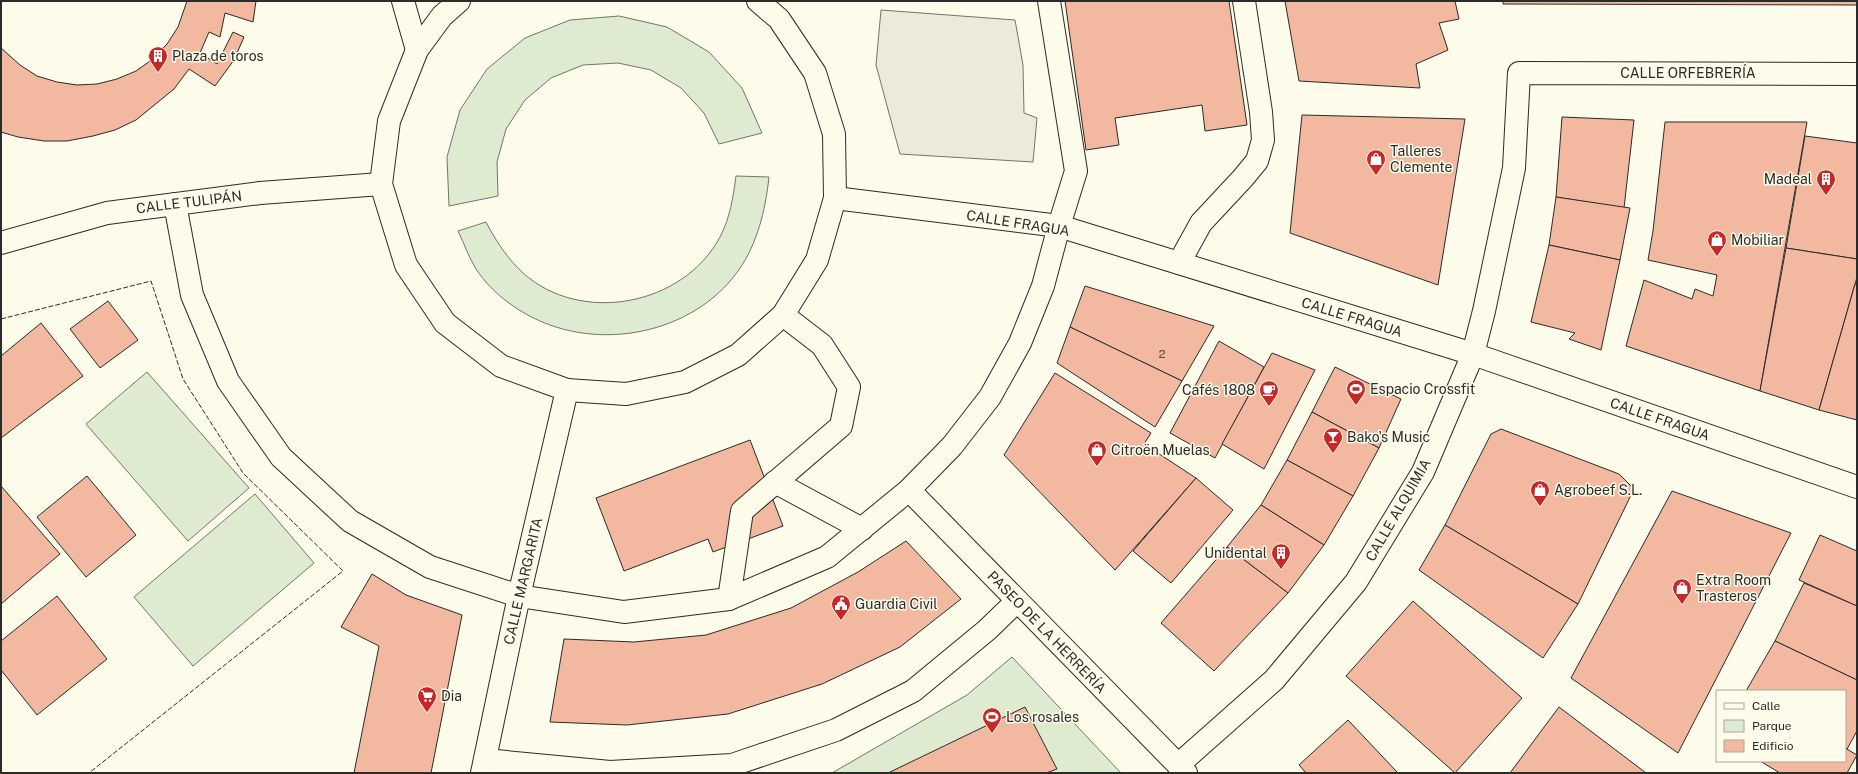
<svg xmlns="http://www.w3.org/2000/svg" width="1858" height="774" font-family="'Public Sans',sans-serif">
  <rect width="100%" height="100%" fill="#fdfbea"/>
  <g fill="#deebd1" stroke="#74746e">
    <polygon points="619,16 667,27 709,52 742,88 762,133 719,144 704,113 681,88 651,70 618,63 583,65 551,78 525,100 506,129 497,162 498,196 449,206 447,157 460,110 487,69 525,38 570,20"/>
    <path d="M 736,176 L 769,177 C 766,204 761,228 749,253 C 713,324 622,351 550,325 C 522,315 493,295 476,269 C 469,258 464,243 458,231 L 486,222 C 496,241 507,258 523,273 C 581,325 683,306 720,237 C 730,218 733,198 736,176 Z"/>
    <polygon points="147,372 249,488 188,541 86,424"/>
    <polygon points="255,494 314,563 193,666 134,597"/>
    <polygon points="1012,657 1121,773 832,773 967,695"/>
  </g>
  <polygon fill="#eceadb" stroke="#74746e" points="881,10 1015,20 1023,65 1024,113 1037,118 1033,162 900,154 876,65"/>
  <g fill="#f2b8a0" stroke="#2b2b2b">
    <polygon points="187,1 256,1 253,22 225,13 220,37 209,32 200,53 217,64 233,32 244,37 234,60 215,86 189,69 174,89 136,120 115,130 93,136 67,141 44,141 18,137 1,132 1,48 20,65 37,76 57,82 77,85 97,84 117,79 136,71 153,59 167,44 178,27"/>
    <polygon points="1065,1 1229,1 1247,125 1205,131 1202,105 1115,118 1119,145 1086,150"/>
    <polygon points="1285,1 1455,1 1459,19 1439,23 1448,50 1416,64 1420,88 1299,81"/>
    <polygon points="1503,1 1857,1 1857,5 1503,4"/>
    <polygon points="1302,115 1465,119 1438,285 1290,233"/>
    <polygon points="1562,117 1634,120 1624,208 1556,197"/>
    <polygon points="1665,122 1807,122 1760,391 1626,346 1644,280 1692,299 1695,289 1713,296 1717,275 1648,260 1653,231"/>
    <polygon points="1805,136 1857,143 1857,259 1786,248"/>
    <polygon points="1556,197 1630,208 1620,260 1549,245"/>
    <polygon points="1549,245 1620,260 1601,350 1569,339 1575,333 1531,322"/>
    <polygon points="1786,248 1857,259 1857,277 1819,410 1760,391"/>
    <polygon points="1855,284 1857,284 1857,420 1819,410"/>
    <polygon points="1085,286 1214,326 1182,381 1070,327"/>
    <polygon points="108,301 138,340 100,368 70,329"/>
    <polygon points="41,323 83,376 1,438 1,356"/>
    <polygon points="1070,327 1182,381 1155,427 1057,363"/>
    <polygon points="1219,341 1264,367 1215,458 1170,433"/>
    <polygon points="1272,353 1315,370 1264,469 1222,444"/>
    <polygon points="1335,367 1401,399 1379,448 1312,412"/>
    <polygon points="1055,373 1151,433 1144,444 1196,478 1115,570 1004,455"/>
    <polygon points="1312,412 1379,448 1353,496 1287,460"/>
    <polygon points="1501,429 1619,474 1634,489 1578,604 1445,525 1491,434"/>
    <polygon points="750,440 783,526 713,552 708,539 624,571 596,498"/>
    <polygon points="1287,460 1353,496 1324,545 1261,505"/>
    <polygon points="87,476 136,535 86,577 37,517"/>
    <polygon points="1196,478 1233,510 1171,583 1133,551"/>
    <polygon points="1,486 60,554 1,604"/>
    <polygon points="1672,491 1791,533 1678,753 1571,678"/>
    <polygon points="1261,505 1324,545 1288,593 1227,547"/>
    <polygon points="1445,525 1578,604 1543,658 1419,570"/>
    <polygon points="1820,535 1857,551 1857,606 1799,580"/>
    <polygon points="906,541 961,599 900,647 822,684 728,714 627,725 550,722 564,639 634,642 706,635 791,608 858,572"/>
    <polygon points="1227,547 1288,593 1214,671 1161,623"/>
    <polygon points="372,574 406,595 462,615 431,773 354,773 379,646 341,627"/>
    <polygon points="1804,583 1857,606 1857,680 1775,641"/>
    <polygon points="57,596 107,659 37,715 1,670 1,641"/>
    <polygon points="1413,601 1522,698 1455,773 1346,676"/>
    <polygon points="1775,641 1857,680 1857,731 1847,749 1845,748 1845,691 1746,691"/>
    <polygon points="1025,707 1057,769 1046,773 888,773"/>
    <polygon points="1559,707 1646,773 1510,773"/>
    <polygon points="1348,720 1398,773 1306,773 1299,765"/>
    <polygon points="1845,748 1857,755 1847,773 1780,773 1760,761 1845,761"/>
  </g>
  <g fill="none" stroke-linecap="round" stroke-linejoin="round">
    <defs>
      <g id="minor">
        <polyline points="459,1 442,16 417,50 389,121 381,184 406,265 445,323 501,366 567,390 626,394 685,382 738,355 783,315 817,260 835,198 834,134 815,73 779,19 758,1"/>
        <polyline points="835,198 1059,226 1473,354 1857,487"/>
        <polyline points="175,204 192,295 228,381 281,457 350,521 430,567 519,596 624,612 729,599 827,557 909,490 952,446 990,397 1020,343 1043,286 1059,226 1076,171 1049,1"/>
        <polyline points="1,243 107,213 260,193 381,184"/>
        <polyline points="1179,263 1201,223 1243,178 1257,161 1263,140 1261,112 1244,1"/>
        <polyline points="775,482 862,529"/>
        <polyline points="909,490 1186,773"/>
        <polyline points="729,599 742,511 841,426 849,387 822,345 783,315"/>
        <polyline points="485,760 610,772 732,765 836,730 913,691 987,630 1017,601"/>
        <polyline points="1178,765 1274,680 1356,582 1423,472 1473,354 1484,311 1514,168 1519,73 1857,74"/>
        <polyline points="482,773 519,596 567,390"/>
      </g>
      <polyline id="highway" points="403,1 417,50"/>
    </defs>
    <use href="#minor" stroke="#2b2b2b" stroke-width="24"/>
    <use href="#highway" stroke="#2b2b2b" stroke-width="24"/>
    <use href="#minor" stroke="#fdfbea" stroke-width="22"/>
    <use href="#highway" stroke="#fdfbea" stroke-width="22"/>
    <polyline stroke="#2b2b2b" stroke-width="1" stroke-dasharray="5 2" stroke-linecap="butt" points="1,319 151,281 183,379 243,473 343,571 89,773"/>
  </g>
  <defs>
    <symbol id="building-pin" viewBox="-11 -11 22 30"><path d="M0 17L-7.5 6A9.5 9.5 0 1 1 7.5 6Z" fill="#c62828" stroke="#fdfbea"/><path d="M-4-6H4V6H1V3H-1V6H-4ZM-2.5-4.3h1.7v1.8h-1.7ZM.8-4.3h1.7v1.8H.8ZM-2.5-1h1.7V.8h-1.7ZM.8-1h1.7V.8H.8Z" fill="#fff"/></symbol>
    <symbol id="shop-pin" viewBox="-11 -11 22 30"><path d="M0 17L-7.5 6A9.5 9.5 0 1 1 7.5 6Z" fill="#c62828" stroke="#fdfbea"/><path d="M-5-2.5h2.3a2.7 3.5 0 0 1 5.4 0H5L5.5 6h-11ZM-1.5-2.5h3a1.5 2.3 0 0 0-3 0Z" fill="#fff"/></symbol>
    <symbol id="stadium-pin" viewBox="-11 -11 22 30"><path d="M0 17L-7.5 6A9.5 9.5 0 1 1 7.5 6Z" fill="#c62828" stroke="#fdfbea"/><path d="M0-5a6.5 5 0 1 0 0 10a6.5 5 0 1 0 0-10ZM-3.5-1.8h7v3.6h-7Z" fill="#fff"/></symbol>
    <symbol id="cafe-pin" viewBox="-11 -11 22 30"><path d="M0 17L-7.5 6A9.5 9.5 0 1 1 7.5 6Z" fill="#c62828" stroke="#fdfbea"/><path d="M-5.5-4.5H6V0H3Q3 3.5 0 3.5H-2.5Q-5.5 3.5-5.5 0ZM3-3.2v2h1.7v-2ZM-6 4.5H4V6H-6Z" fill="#fff"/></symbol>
    <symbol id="bar-pin" viewBox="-11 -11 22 30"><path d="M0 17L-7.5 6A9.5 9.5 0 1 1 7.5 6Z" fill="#c62828" stroke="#fdfbea"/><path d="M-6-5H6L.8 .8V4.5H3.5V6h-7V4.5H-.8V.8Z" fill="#fff"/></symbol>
    <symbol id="civic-pin" viewBox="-11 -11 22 30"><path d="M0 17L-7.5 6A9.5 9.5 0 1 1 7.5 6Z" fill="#c62828" stroke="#fdfbea"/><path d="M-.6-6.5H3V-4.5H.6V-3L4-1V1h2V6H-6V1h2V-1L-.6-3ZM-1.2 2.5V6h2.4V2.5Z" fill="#fff"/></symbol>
    <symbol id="supermarket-pin" viewBox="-11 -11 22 30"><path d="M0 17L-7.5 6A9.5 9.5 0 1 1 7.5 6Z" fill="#c62828" stroke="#fdfbea"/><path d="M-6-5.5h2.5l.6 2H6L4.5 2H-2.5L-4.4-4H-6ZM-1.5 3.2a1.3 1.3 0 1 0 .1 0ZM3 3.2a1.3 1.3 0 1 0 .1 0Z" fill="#fff"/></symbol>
  </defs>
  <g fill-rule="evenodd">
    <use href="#building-pin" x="147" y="45" width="22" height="30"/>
    <use href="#shop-pin" x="1365" y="148" width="22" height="30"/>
    <use href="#building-pin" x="1815" y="168" width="22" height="30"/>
    <use href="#shop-pin" x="1706" y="229" width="22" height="30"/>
    <use href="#stadium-pin" x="1345" y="378" width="22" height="30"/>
    <use href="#cafe-pin" x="1258" y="379" width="22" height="30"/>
    <use href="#bar-pin" x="1322" y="426" width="22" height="30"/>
    <use href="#shop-pin" x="1086" y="439" width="22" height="30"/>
    <use href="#shop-pin" x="1529" y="479" width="22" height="30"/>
    <use href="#building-pin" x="1270" y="542" width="22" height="30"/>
    <use href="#shop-pin" x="1671" y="577" width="22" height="30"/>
    <use href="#civic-pin" x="830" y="593" width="22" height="30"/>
    <use href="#supermarket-pin" x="416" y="685" width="22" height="30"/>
    <use href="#stadium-pin" x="981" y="706" width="22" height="30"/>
  </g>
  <g text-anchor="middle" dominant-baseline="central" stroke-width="3" stroke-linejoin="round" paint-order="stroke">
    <g font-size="12" fill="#5d4e48">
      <text x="1162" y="354">2</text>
    </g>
    <g font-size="14" fill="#2b2b2b" stroke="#fdfbea" text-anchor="start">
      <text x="172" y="56">Plaza de toros</text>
      <text x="1390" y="151">Talleres<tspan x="1390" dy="16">Clemente</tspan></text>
      <text x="1812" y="179" text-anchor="end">Madeal</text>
      <text x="1731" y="240">Mobiliar</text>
      <text x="1370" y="389">Espacio Crossfit</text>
      <text x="1255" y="390" text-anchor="end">Cafés 1808</text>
      <text x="1347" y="437">Bako's Music</text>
      <text x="1111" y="450">Citroën Muelas</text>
      <text x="1554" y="490">Agrobeef S.L.</text>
      <text x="1267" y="553" text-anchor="end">Unidental</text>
      <text x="1696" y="580">Extra Room<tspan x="1696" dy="16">Trasteros</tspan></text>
      <text x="855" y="604">Guardia Civil</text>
      <text x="441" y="696">Dia</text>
      <text x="1006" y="717">Los rosales</text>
    </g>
    <g font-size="14" fill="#2b2b2b" stroke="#fdfbea">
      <text x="1688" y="73">CALLE ORFEBRERÍA</text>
      <text transform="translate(189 202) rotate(-7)">CALLE TULIPÁN</text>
      <text transform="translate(1018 223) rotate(9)">CALLE FRAGUA</text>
      <text transform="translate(1352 317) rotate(17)">CALLE FRAGUA</text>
      <text transform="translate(1660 419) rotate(19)">CALLE FRAGUA</text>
      <text transform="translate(1398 510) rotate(-60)">CALLE ALQUIMIA</text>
      <text transform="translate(523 581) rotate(-77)">CALLE MARGARITA</text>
      <text transform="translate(1047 632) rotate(46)">PASEO DE LA HERRERÍA</text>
    </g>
  </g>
  <rect width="1858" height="774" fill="none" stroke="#2b2b2b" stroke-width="4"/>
  <rect x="1716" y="690" width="130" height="72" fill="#fdfbea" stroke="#a9a89e"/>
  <rect x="1724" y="703" width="20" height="6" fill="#fdfbea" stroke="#a9a89e"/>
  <text x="1752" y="710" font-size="12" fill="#2b2b2b">Calle</text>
  <rect x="1724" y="720" width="20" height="12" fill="#deebd1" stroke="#a9a89e"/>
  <text x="1752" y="730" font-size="12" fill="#2b2b2b">Parque</text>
  <rect x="1724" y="740" width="20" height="12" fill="#f2b8a0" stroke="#a9a89e"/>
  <text x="1752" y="750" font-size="12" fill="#2b2b2b">Edificio</text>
</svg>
